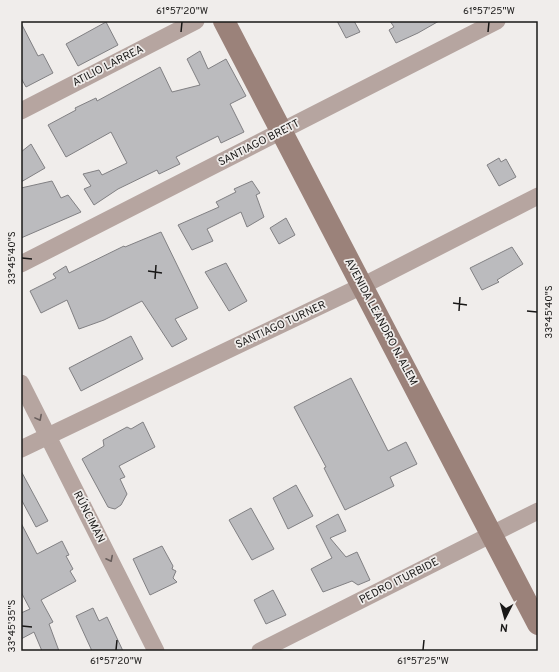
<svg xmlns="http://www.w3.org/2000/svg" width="559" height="672" font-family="Overpass,sans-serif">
  <rect width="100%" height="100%" fill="#f0edeb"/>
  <g fill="#bbbbbe" stroke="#818083">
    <polygon points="337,21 354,21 360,32 346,38"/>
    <polygon points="390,21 439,21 418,33 396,43 389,30 394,27"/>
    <polygon points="106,22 118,45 78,66 66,44"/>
    <polygon points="21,23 38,56 43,54 53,73 26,87 21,78"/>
    <polygon points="200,51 208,69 226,59 246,96 230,104 244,132 221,143 218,136 176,157 180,164 159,174 157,170 118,189 94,205 84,189 91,186 83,174 99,170 102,175 127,163 111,132 66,157 48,125 76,110 75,108 96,98 97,101 160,67 172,92 200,85 187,59"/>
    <polygon points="31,144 45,168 21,182 21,152"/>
    <polygon points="499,158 501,162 506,159 516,177 499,186 487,165"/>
    <polygon points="52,181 61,198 68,195 81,212 21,238 21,188"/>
    <polygon points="252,181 260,193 256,195 264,217 247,227 241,212 207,229 213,241 192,250 178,225 219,207 216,202 236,192 234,189"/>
    <polygon points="286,218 295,235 279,244 270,228"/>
    <polygon points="161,232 198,308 175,319 187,339 172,347 142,301 104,320 79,329 67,300 41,313 30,291 56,278 53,274 66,266 69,273 124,246 125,247"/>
    <polygon points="512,247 523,264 497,280 499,282 482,290 470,268"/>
    <polygon points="226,263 247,301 229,311 205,272"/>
    <polygon points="131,336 143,359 81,391 69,368"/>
    <polygon points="351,378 388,451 406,442 417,464 390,477 394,486 345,510 324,468 326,467 294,407"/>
    <polygon points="143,422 155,447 119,466 125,477 120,479 127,494 121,505 115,509 111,508 108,507 82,459 104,446 103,440 127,427 131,429"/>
    <polygon points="21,471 48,521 36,527 21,499"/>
    <polygon points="296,485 313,516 288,529 273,498"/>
    <polygon points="251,508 274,549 252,560 229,520"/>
    <polygon points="338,514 346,531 330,538 346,557 357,552 370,580 358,585 352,581 323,592 311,569 332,558 316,526"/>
    <polygon points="21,523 37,554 62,541 69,555 66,556 73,569 70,571 76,581 41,600 53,622 49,624 59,651 42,651 34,632 21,639 21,613 30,609 21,592"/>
    <polygon points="162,546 173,566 172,569 176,571 173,578 177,582 150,595 133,559"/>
    <polygon points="273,590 286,615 266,624 254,600"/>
    <polygon points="93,608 99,621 107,617 123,651 92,651 76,616"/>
  </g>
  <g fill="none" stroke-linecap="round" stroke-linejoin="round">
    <g stroke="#b6a5a0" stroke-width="17">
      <polyline points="21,111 196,21"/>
      <polyline points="21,264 497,21"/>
      <polyline points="21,383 156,651"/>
      <polyline points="21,449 362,286 538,196"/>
      <polyline points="260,651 538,511"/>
    </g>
    <polyline stroke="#9b827a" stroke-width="22" points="224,21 538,624"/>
  </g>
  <defs><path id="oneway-chevron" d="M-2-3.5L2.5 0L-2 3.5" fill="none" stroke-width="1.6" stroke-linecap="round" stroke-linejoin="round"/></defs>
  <g stroke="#685e5c">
    <use href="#oneway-chevron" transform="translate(39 418) rotate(62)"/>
    <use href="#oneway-chevron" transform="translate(110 559) rotate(63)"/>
  </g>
  <path fill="none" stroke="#191817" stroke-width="1.5" d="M 181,32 L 182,22M 488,32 L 489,22M 22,258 L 32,259M 148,271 L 162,273M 155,279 L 156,265M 453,303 L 467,305M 459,311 L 460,297M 527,311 L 537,312M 22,626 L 32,627M 116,650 L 117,640M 423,650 L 424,640"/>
  <g text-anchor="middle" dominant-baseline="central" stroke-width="3.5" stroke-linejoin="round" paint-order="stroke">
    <g font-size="11" fill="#191817" stroke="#f0edeb">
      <text transform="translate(108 66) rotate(-27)">ATILIO LARREA</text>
      <text transform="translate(259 143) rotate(-27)">SANTIAGO BRETT</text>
      <text transform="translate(381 322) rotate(62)">AVENIDA LEANDRO N. ALEM</text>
      <text transform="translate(281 325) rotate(-25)">SANTIAGO TURNER</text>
      <text transform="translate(89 517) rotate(63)">RÚNCIMAN</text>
      <text transform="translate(399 581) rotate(-27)">PEDRO ITURBIDE</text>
    </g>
  </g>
  <rect width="559" height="672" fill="none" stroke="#f0edeb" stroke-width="44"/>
  <g transform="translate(505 618) rotate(186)" stroke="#f0edeb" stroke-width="3" paint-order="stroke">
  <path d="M0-3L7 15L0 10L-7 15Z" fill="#191817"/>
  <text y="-6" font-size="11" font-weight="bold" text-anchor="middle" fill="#191817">N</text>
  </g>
  <rect x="22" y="22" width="515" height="628" fill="none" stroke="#191817" stroke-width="1.5"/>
  <g font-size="10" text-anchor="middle" fill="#191817">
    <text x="182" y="14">61°57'20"W</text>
    <text x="489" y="14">61°57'25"W</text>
    <text transform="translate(11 258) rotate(-90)" y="4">33°45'40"S</text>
    <text transform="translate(548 312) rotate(-90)" y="4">33°45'40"S</text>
    <text transform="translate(11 626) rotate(-90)" y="4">33°45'35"S</text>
    <text x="116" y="664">61°57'20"W</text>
    <text x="423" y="664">61°57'25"W</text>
  </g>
</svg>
